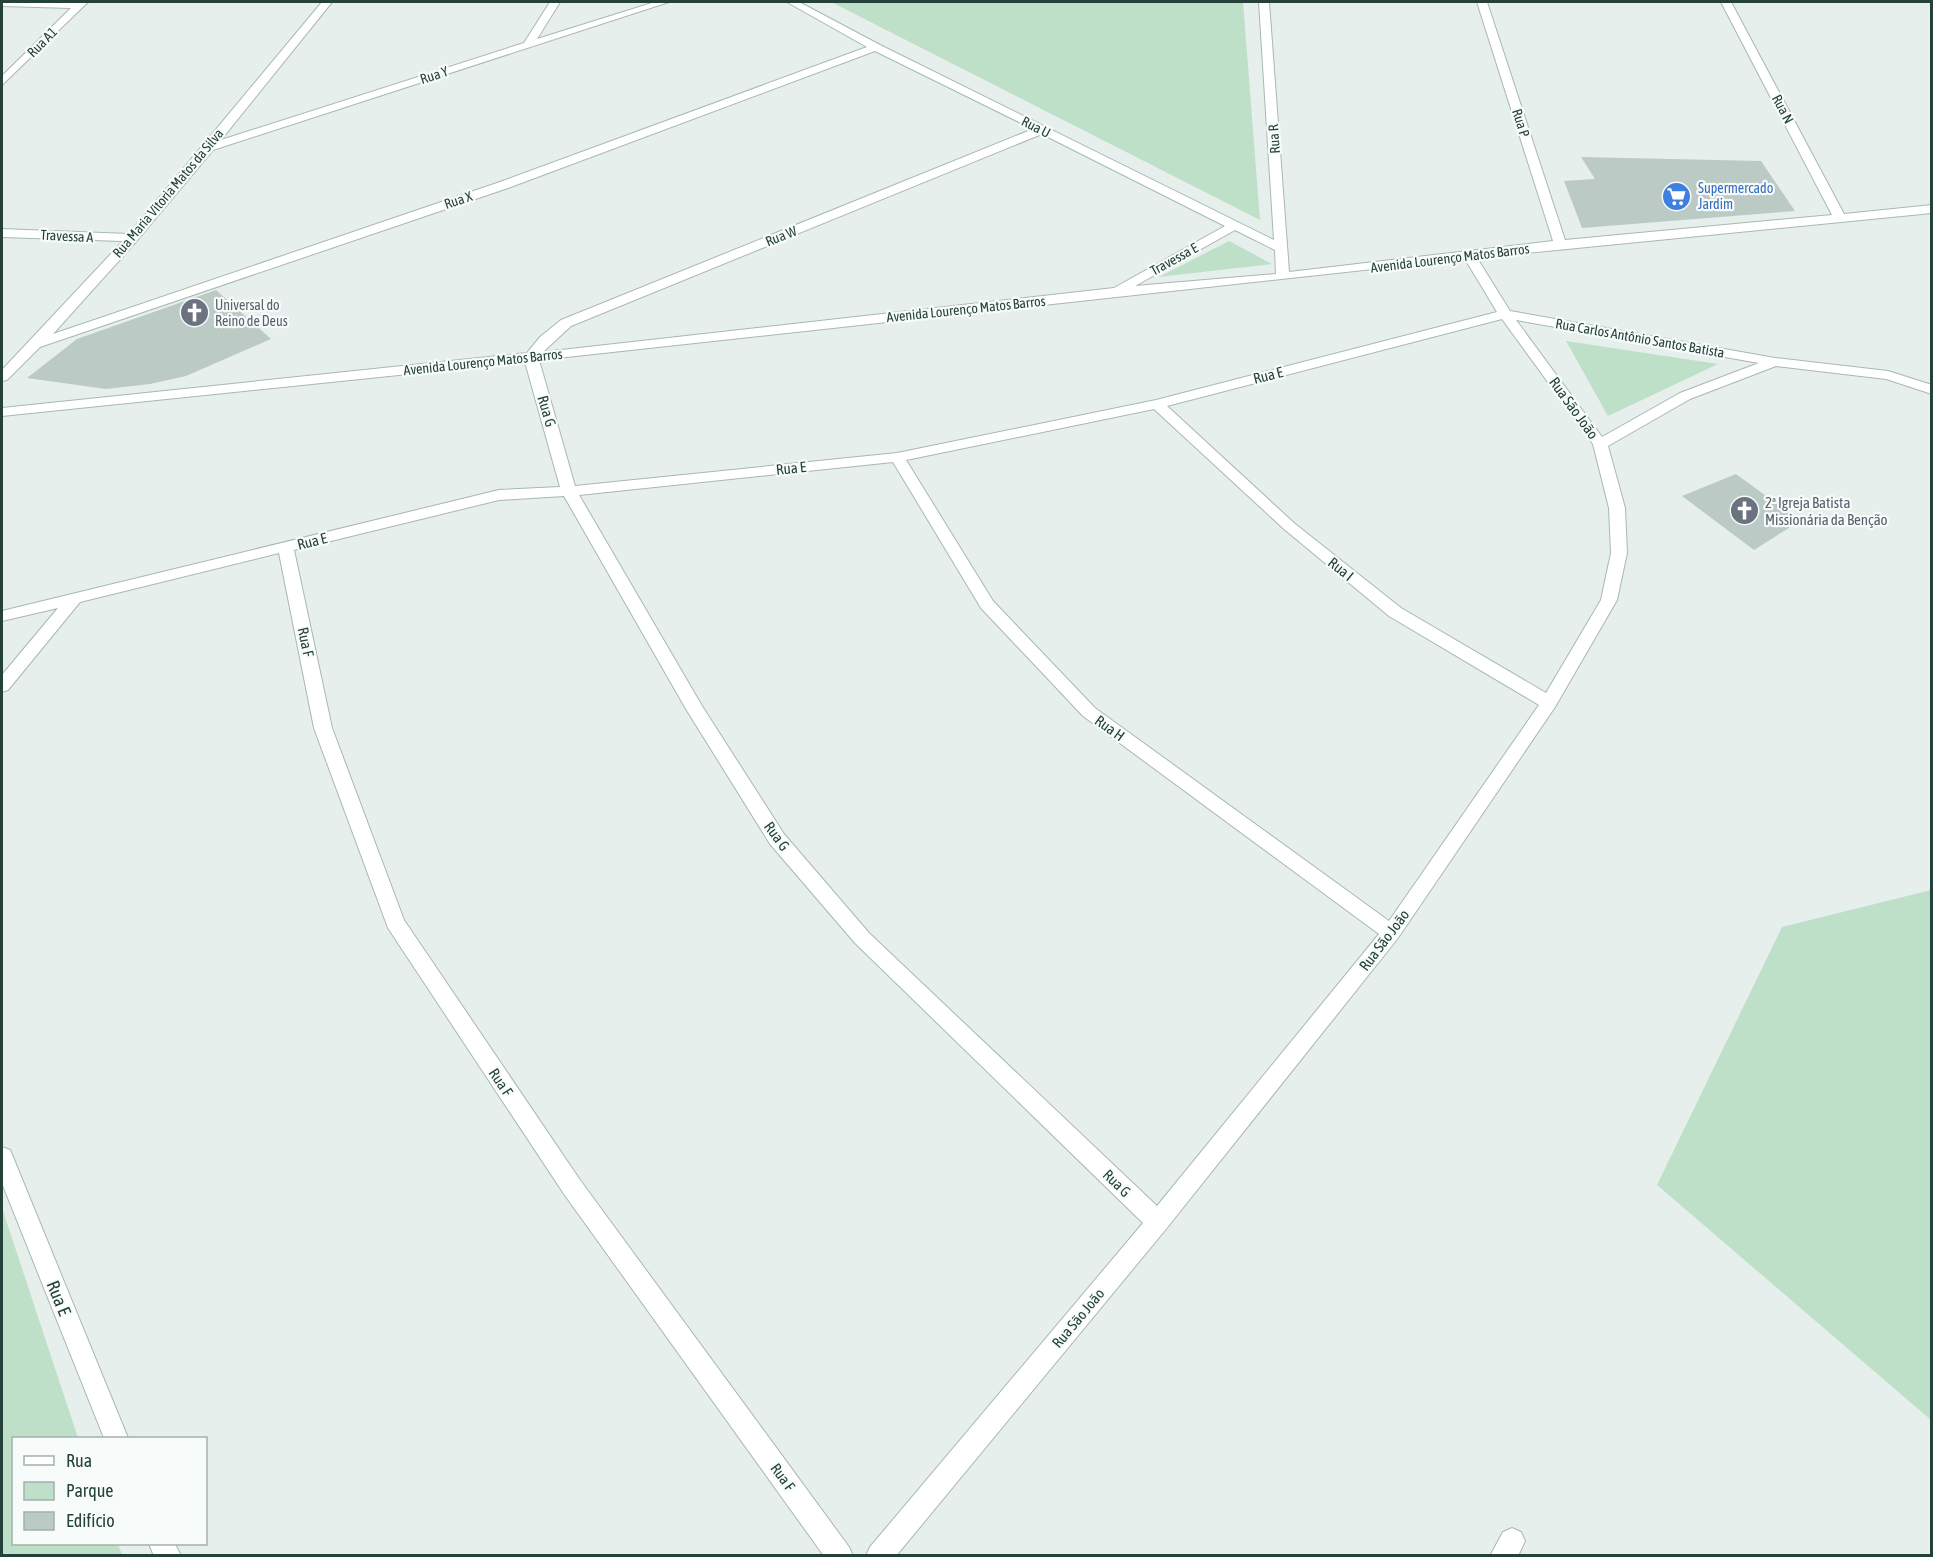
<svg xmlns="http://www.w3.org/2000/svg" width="1933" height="1557" font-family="'Asap Condensed',sans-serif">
  <rect width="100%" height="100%" fill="#e6efeb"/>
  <g fill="#bfe0c8">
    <polygon points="831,2 1243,2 1260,220"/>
    <polygon points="1229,241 1272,264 1159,277"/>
    <polygon points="1566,341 1718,364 1608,416"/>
    <polygon points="1931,890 1932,890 1931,1420 1657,1185 1782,927"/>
    <polygon points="2,1208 78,1438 14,1438 14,1544 118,1544 122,1555 2,1555"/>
  </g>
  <g fill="#bbcac4">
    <polygon points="1581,157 1761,161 1795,211 1582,228 1564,181 1595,179"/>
    <polygon points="216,290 271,339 186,376 150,384 106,389 27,378 77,339"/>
    <polygon points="1736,474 1800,521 1754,550 1682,496"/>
  </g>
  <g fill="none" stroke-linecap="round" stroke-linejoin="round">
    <defs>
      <g id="minor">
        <polygon points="2,2 88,2 2,85 2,76 71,8 2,6"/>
        <path d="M 322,2 L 332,2 L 221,140 L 524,43 L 550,2 L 560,2 L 537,39 L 655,2 L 669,2 L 213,150 L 134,244 L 53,334 L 500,182 L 867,47 L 787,2 L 799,2 L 880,45 L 1274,240 L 1259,2 L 1269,2 L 1289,272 L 1553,241 L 1477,2 L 1487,2 L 1565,240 L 1832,215 L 1721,2 L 1731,2 L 1844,214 L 1932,205 L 1932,213 L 1477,258 L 1510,311 L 1775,358 L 1888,371 L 1932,385 L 1932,394 L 1886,379 L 1776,366 L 1690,399 L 1608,446 L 1625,508 L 1627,553 L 1617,600 L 1555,707 L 1398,938 L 1166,1229 L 896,1556 L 866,1556 L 870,1547 L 1143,1223 L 855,943 L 770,844 L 686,709 L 564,496 L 499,500 L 294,550 L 332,728 L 404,920 L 580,1180 L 849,1547 L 853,1556 L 824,1556 L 564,1194 L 388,928 L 314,728 L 279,553 L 80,602 L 8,690 L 2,692 L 2,675 L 58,608 L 2,621 L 2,611 L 499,490 L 560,487 L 525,362 L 2,416 L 2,408 L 527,353 L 540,337 L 561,320 L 1033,129 L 875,51 L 508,188 L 40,347 L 7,380 L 2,381 L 2,370 L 123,241 L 2,237 L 2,229 L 129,234 ZM 1042,134 L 1225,226 L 1114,288 L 543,352 L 571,326 ZM 1235,230 L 1275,250 L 1276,274 L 1135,286 ZM 1465,259 L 1497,312 L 1156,400 L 897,453 L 575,486 L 539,360 ZM 1502,319 L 1593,444 L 1609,508 L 1611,553 L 1601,600 L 1546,693 L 1401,608 L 1294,523 L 1167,406 ZM 1516,320 L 1759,363 L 1680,393 L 1602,437 ZM 1154,409 L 1284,529 L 1389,616 L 1539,705 L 1389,921 L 1095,708 L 993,601 L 906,460 ZM 893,462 L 981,608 L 1083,716 L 1379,934 L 1157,1206 L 869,933 L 784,834 L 702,706 L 579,495 Z"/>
        <polygon points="2,1147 10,1150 13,1157 128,1438 104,1438 2,1183"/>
        <polygon points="1512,1528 1521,1532 1525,1541 1518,1556 1490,1556 1503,1532"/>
        <polygon points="149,1544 175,1544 181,1556 154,1556"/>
      </g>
    </defs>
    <use href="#minor" stroke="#a8b8b2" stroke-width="2"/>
    <use href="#minor" fill="#fff" fill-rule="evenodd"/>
  </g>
  <defs>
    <symbol id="supermarket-disc" viewBox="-11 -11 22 22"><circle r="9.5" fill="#3f7fe0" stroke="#f7fbf9"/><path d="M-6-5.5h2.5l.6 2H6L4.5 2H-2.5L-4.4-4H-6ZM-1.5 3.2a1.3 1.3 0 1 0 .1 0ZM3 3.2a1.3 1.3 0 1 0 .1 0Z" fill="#fff"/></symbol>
    <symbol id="church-disc" viewBox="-11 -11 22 22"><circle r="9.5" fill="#6b7280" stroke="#f7fbf9"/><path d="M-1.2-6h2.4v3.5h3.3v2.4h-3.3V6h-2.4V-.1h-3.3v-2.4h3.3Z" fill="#fff"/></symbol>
  </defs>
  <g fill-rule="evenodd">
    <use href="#supermarket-disc" x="1660" y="180" width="33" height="33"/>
    <use href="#church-disc" x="178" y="296" width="33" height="33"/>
    <use href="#church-disc" x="1728" y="494" width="33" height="33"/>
  </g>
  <g text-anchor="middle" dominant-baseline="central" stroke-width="4.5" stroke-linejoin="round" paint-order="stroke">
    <g font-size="14" fill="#24423a" stroke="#f7fbf9">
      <text transform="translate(42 42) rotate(-45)">Rua A1</text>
      <text transform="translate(434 75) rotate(-18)">Rua Y</text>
      <text transform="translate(1783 109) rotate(62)">Rua N</text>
      <text transform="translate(1521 123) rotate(72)">Rua P</text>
      <text transform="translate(1036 127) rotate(27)">Rua U</text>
      <text transform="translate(1274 139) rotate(-94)">Rua R</text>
      <text transform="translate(168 193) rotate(-50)">Rua Maria Vitoria Matos da Silva</text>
      <text transform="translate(458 200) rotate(-19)">Rua X</text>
      <text transform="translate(67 236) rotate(3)">Travessa A</text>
      <text transform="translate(781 236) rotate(-22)">Rua W</text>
      <text transform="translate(1450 258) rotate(-7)">Avenida Lourenço Matos Barros</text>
      <text transform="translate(1174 259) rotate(-29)">Travessa E</text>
      <text transform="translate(966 309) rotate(-6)">Avenida Lourenço Matos Barros</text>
      <text transform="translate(1640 338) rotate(10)">Rua Carlos Antônio Santos Batista</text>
      <text transform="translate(483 362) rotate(-6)">Avenida Lourenço Matos Barros</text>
    </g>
    <g font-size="14" fill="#366cbe" stroke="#f7fbf9" text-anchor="start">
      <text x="1698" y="188">Supermercado<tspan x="1698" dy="16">Jardim</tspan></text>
    </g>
    <g font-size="14" fill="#5b616d" stroke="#f7fbf9" text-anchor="start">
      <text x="215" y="305">Universal do<tspan x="215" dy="16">Reino de Deus</tspan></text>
    </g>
    <g font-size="15" fill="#24423a" stroke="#f7fbf9">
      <text transform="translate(1268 375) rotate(-14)">Rua E</text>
      <text transform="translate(1574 408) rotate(54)">Rua São João</text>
      <text transform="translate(547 411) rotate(74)">Rua G</text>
      <text transform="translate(791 468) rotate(-6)">Rua E</text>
      <text transform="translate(312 541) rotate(-14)">Rua E</text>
      <text transform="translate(1341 569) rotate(39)">Rua I</text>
      <text transform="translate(306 642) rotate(78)">Rua F</text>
      <text transform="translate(1110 728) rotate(36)">Rua H</text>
      <text transform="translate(777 836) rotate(54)">Rua G</text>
      <text transform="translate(1384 940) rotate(-53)">Rua São João</text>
      <text transform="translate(501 1082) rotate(56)">Rua F</text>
      <text transform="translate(1117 1183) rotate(44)">Rua G</text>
      <text transform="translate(1078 1318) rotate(-50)">Rua São João</text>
      <text transform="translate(783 1477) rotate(54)">Rua F</text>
    </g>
    <g font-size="15" fill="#5b616d" stroke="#f7fbf9" text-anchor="start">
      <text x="1765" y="502">2ª Igreja Batista<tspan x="1765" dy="17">Missionária da Benção</tspan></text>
    </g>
    <g font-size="18" fill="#24423a" stroke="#f7fbf9">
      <text transform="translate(59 1298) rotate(68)">Rua E</text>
    </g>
  </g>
  <rect width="1933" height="1557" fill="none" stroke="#24423a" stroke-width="6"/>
  <rect x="12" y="1437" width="195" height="108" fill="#f7fbf9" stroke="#a3b1ad" stroke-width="1.5"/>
  <rect x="24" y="1456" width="30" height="9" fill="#ffffff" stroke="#a3b1ad" stroke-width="1.5"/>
  <text x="66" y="1467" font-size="18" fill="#24423a">Rua</text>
  <rect x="24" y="1482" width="30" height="18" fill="#bfe0c8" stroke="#a3b1ad" stroke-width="1.5"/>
  <text x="66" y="1497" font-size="18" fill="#24423a">Parque</text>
  <rect x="24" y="1512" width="30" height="18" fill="#bbcac4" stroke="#a3b1ad" stroke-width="1.5"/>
  <text x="66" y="1527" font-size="18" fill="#24423a">Edifício</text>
</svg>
